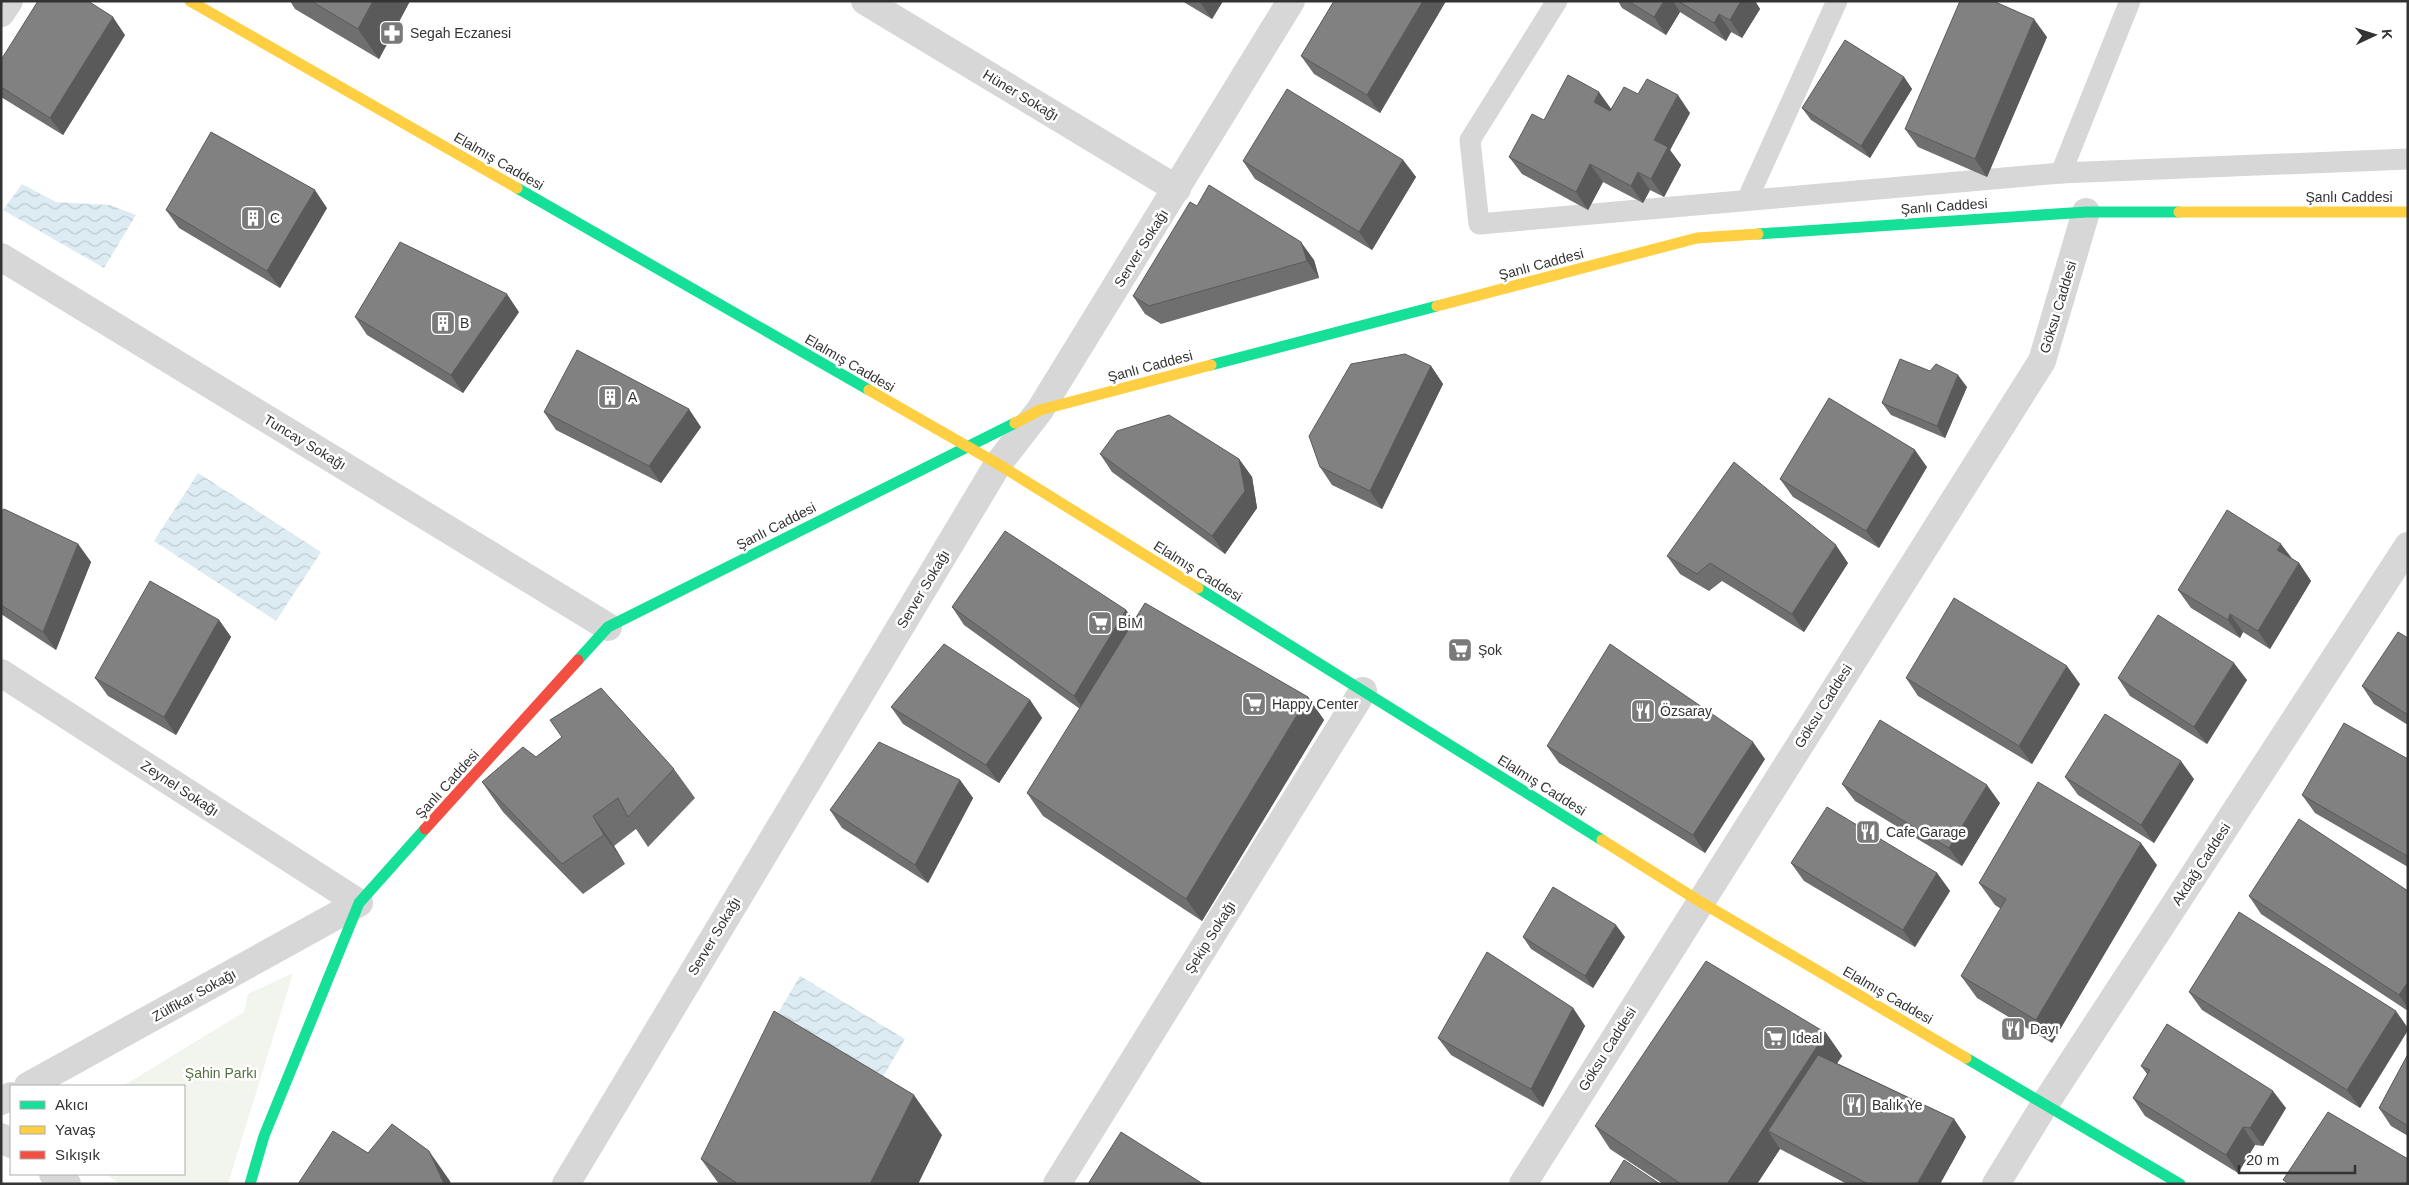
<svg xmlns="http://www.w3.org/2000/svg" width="2409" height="1185" font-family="Helvetica,sans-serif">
  <defs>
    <pattern id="water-waves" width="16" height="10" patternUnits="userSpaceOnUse" patternTransform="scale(1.25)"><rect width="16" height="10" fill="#ddebf3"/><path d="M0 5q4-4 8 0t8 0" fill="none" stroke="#becad1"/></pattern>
  </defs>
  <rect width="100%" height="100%" fill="#fff"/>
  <polygon fill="#f1f5ed" points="293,973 228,1184 121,1184 105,1174 184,1174 184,1086 123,1086 244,1012 248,994"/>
  <g fill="url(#water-waves)">
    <polygon points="22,184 56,202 110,205 136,215 104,268 3,210"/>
    <polygon points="198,473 321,552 276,621 154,541"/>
    <polygon points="800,976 905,1039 880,1082 775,1018"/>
  </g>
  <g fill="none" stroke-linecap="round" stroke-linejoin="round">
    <g stroke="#d7d7d7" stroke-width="21">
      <polyline points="1557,1 1470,140 1479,224 2061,173 2408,159"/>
      <polyline points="2061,173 2130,1"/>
      <polyline points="1747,200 1837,1"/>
    </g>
    <g stroke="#d7d7d7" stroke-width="28">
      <polyline points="865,1 1177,189"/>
      <polyline points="1,13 9,1"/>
      <polyline points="1,257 608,627"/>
      <polyline points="1,673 359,903 28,1086"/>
      <polyline points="1,1101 11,1096"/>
      <polyline points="1,1137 11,1144"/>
      <polyline points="53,1174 67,1184"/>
      <polyline points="566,1184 998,464 1040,410 1291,1"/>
      <polyline points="1057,1184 1363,691"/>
      <polyline points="1523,1184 2042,361 2086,212"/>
      <polyline points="1996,1184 2045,1104 2408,546"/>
    </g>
    <g stroke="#16e098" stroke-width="11">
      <polyline points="517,188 869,390"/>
      <polyline points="1758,234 2086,212 2179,212"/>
      <polyline points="1211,365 1437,306"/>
      <polyline points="1198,588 1602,840"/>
      <polyline points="578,660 608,627 1015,423"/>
      <polyline points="1966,1058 2180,1184"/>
      <polyline points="250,1184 264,1136 359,903 425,829"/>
    </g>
    <g stroke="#ffcf43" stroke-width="11">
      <polyline points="190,1 517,188"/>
      <polyline points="2179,212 2408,212"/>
      <polyline points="1437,306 1697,238 1758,234"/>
      <polyline points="869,390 998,464 1198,588"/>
      <polyline points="1015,423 1040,410 1211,365"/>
      <polyline points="1602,840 1699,901 1966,1058"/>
    </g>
    <polyline stroke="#f24e42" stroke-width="11" points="425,829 578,660"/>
  </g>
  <g fill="#6f6f6f">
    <polygon points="290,1 410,1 379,59 295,9"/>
    <polygon points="1182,1 1223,1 1212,19"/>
    <polygon points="1334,1 1446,1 1380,113 1314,74 1301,56"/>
    <polygon points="1618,1 1755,1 1760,9 1742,38 1731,32 1726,41 1680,12 1666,35 1622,8"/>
    <polygon points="125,35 63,135 1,97 1,60"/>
    <polygon points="2047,37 1987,177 1918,147 1905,129"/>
    <polygon points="1904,77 1912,89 1870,158 1811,120 1802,108"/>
    <polygon points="1638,94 1690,113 1670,150 1681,165 1664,197 1650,190 1643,203 1603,182 1588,210 1522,174 1509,157 1544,120 1611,109"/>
    <polygon points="1403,160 1416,177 1372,250 1255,179 1243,161"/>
    <polygon points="1197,206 1314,260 1319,278 1161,324 1145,314 1133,296"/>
    <polygon points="327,208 280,288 179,228 166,210"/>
    <polygon points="519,312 463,393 367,335 355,317"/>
    <polygon points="1431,366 1443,384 1382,509 1332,485 1320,467"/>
    <polygon points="1967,387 1945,438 1891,415 1882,403"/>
    <polygon points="544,412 701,427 661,483 556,430"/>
    <polygon points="1100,454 1239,459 1252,477 1257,508 1225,554 1112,472"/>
    <polygon points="1927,467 1879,548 1793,497 1780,479"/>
    <polygon points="1,511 78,544 91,562 56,650 1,614"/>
    <polygon points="1667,556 1848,563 1804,632 1722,581 1709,591 1680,574"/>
    <polygon points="2293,559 2299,563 2311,581 2270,649 2243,632 2240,638 2191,608 2178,590"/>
    <polygon points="952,607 1126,610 1134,621 1308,697 1324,720 1202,921 1043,816 1027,793 1080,709 964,625"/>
    <polygon points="219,620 231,637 176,735 108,696 95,678"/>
    <polygon points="2408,638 2408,725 2374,704 2362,686"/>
    <polygon points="1906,678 2080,684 2032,764 1918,696"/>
    <polygon points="2118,678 2247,680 2207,744 2130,696"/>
    <polygon points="1030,700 1042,718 999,783 903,724 891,707"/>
    <polygon points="562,737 674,769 695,798 648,847 636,829 614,846 625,864 583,894 503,812 482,782 536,757"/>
    <polygon points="1547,746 1765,759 1705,853 1559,763"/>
    <polygon points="2408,759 2408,867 2315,813 2302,795"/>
    <polygon points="2065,777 2194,779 2154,843 2078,795"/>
    <polygon points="960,780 973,798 928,883 842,828 830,810"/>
    <polygon points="1842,784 2000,803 1962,866 1855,801"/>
    <polygon points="1791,863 1937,873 1950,891 1915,947 1804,881"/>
    <polygon points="2157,865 2052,1043 1977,998 1961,976 2001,909 1995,905 1979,883"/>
    <polygon points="2408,891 2408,1011 2261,914 2249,896"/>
    <polygon points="1523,937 1625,937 1593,988 1531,949"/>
    <polygon points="2189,992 2408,1028 2408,1030 2360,1108 2202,1010"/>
    <polygon points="1573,1008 1585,1026 1543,1107 1451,1055 1438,1038"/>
    <polygon points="1826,1033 1842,1056 1837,1063 1954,1119 1966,1137 1940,1184 1847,1184 1780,1149 1757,1184 1663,1184 1610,1149 1595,1126"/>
    <polygon points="2408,1054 2408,1136 2391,1126 2379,1108"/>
    <polygon points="2141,1066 2286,1108 2263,1146 2255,1145 2238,1173 2145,1116 2133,1098 2147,1074"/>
    <polygon points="942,1135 918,1184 719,1184 701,1159"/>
  </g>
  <g fill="#5a5a5a">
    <polygon points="373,1 410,1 379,59 358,29"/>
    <polygon points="1199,1 1223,1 1212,19"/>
    <polygon points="1423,1 1446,1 1380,113 1367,95"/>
    <polygon points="1664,1 1673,1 1680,12 1666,35 1654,17"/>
    <polygon points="1741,1 1755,1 1760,9 1742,38 1730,20"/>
    <polygon points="1719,14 1731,32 1726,41 1714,23"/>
    <polygon points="113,17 125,35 63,135 50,118"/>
    <polygon points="2034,19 2047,37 1987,177 1975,159"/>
    <polygon points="1904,77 1912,89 1870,158 1861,146"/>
    <polygon points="1599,92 1612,110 1606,120 1594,102"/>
    <polygon points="1678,95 1690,113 1670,150 1681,165 1664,197 1651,179 1654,140"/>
    <polygon points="1403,160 1416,177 1372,250 1359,232"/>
    <polygon points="1590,164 1603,182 1588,210 1576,192"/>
    <polygon points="1638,172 1650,190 1643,203 1631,186"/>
    <polygon points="315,190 327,208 280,288 267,271"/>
    <polygon points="1301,242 1314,260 1319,278 1307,261"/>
    <polygon points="507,294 519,312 463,393 451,375"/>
    <polygon points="1431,366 1443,384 1382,509 1370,491"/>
    <polygon points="1958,375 1967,387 1945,438 1937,426"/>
    <polygon points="689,409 701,427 661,483 649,466"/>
    <polygon points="1915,450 1927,467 1879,548 1866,531"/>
    <polygon points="1239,459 1252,477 1257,508 1225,554 1212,536"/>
    <polygon points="78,544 91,562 56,650 43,632"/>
    <polygon points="2281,544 2294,561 2277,550"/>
    <polygon points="1836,545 1848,563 1804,632 1792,614"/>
    <polygon points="2299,563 2311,581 2270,649 2258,631"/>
    <polygon points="1126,610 1139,627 1087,714 1074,696"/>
    <polygon points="2230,614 2243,632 2240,638 2228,620"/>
    <polygon points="219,620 231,637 176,735 164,717"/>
    <polygon points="2234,663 2247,680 2207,744 2194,727"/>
    <polygon points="2067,666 2080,684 2032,764 2019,746"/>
    <polygon points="1308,697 1324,720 1202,921 1186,899"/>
    <polygon points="1030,700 1042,718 999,783 986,765"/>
    <polygon points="1753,742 1765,759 1705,853 1693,835"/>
    <polygon points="2181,761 2194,779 2154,843 2141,825"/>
    <polygon points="960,780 973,798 928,883 915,865"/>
    <polygon points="1987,785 2000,803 1962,866 1949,848"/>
    <polygon points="593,816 614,846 625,864 604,835"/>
    <polygon points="2141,843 2157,865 2052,1043 2036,1020"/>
    <polygon points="1937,873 1950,891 1915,947 1903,930"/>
    <polygon points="1616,925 1625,937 1593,988 1585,976"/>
    <polygon points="2408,982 2408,1008 2399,995"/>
    <polygon points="1573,1008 1585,1026 1543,1107 1531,1089"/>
    <polygon points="2396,1011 2408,1028 2408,1030 2360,1108 2347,1090"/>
    <polygon points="1826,1033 1842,1056 1786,1140 1768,1131 1780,1149 1757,1184 1727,1184"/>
    <polygon points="2273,1091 2286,1108 2263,1146 2250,1128"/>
    <polygon points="914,1095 942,1135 918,1184 870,1184"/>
    <polygon points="1954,1119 1966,1137 1940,1184 1917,1184"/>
    <polygon points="2243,1127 2255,1145 2238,1173 2226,1155"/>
    <polygon points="429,1151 450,1181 451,1184 444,1184"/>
  </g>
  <g fill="#818181" stroke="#5a5a5a">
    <polygon points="38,1 88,1 113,17 50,118 1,87 1,60"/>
    <polygon points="311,1 373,1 358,29"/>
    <polygon points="1334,1 1423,1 1367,95 1301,56"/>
    <polygon points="1628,1 1664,1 1654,17"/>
    <polygon points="1678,1 1741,1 1730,20 1719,14 1714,23"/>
    <polygon points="1960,1 1993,1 2034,19 1975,159 1905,129"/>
    <polygon points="1845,40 1904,77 1861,146 1802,108"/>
    <polygon points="1568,75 1599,92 1594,102 1610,111 1624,87 1638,94 1647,79 1678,95 1654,140 1668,147 1651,179 1638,172 1631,186 1590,164 1576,192 1509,157 1532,114 1544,120"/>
    <polygon points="1287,89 1403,160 1359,232 1243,161"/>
    <polygon points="211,132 315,190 267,271 166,210"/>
    <polygon points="1209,185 1301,242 1307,261 1149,306 1133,296 1190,202 1197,206"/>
    <polygon points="400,242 507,294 451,375 355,317"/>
    <polygon points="577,350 689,409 649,466 544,412"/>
    <polygon points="1405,354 1431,366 1370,491 1320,467 1309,436 1351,364"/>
    <polygon points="1900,359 1930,371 1936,364 1958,375 1937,426 1882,403"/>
    <polygon points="1829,398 1915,450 1866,531 1780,479"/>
    <polygon points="1169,415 1239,459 1245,491 1212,536 1100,454 1117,431"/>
    <polygon points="1734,462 1836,545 1792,614 1710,563 1697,574 1667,556"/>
    <polygon points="4,509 78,544 43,632 1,605 1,511"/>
    <polygon points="2227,510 2281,544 2277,550 2299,563 2258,631 2230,614 2228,620 2178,590"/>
    <polygon points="1005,531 1126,610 1074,696 952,607"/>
    <polygon points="150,581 219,620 164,717 95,678"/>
    <polygon points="1954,598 2067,666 2019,746 1906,678"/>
    <polygon points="1145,603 1308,697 1186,899 1027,793"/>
    <polygon points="2158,615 2234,663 2194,727 2118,678"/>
    <polygon points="2398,632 2408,638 2408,715 2362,686"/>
    <polygon points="944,644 1030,700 986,765 891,707"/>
    <polygon points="1610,644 1753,742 1693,835 1547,746"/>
    <polygon points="601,688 674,769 628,817 618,798 593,816 604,835 562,864 482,782 523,747 536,757 562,737 550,720"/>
    <polygon points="2105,714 2181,761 2141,825 2065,777"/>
    <polygon points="1880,720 1987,785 1949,848 1842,784"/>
    <polygon points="2344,723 2408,759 2408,855 2407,856 2302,795"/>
    <polygon points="879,742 960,780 915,865 830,810"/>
    <polygon points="2038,782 2141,843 2036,1020 1961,976 2006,899 1979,883"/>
    <polygon points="1827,807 1937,873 1903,930 1791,863"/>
    <polygon points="2299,819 2408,891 2408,982 2399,995 2249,896"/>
    <polygon points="1553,887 1616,925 1585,976 1523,937"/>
    <polygon points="2239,912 2396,1011 2347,1090 2189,992"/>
    <polygon points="1487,952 1573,1008 1531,1089 1438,1038"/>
    <polygon points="1706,961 1826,1033 1727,1184 1681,1184 1595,1126"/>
    <polygon points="774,1011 914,1095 870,1184 738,1184 701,1159"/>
    <polygon points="2167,1024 2273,1091 2250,1128 2243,1127 2226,1155 2133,1098 2150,1070 2141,1066"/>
    <polygon points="2408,1054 2408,1126 2379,1108"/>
    <polygon points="1818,1055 1954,1119 1917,1184 1868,1184 1768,1131"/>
    <polygon points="2328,1112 2408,1159 2408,1184 2290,1184 2283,1180"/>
    <polygon points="392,1124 429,1151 444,1184 298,1184 333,1131 368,1153"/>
    <polygon points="1121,1132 1203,1184 1088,1184"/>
    <polygon points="1624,1160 1660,1184 1609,1184"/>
  </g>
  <defs>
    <symbol id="pharmacy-square" viewBox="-11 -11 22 22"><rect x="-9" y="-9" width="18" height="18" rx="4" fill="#7a7a7a" stroke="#fff"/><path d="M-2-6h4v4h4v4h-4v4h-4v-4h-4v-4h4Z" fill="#fff"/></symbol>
    <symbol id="building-square" viewBox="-11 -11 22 22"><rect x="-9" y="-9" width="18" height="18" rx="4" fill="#7a7a7a" stroke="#fff"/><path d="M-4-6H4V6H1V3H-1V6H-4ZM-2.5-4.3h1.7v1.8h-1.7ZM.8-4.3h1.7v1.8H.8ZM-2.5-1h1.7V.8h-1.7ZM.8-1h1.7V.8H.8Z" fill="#fff"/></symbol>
    <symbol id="supermarket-square" viewBox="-11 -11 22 22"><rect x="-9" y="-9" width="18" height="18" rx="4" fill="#7a7a7a" stroke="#fff"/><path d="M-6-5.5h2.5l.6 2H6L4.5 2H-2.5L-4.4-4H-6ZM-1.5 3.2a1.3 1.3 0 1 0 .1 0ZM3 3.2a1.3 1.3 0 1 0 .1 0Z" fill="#fff"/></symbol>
    <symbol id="restaurant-square" viewBox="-11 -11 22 22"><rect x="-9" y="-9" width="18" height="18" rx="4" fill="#7a7a7a" stroke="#fff"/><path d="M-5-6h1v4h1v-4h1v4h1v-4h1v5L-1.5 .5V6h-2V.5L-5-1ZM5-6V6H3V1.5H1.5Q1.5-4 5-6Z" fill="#fff"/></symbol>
  </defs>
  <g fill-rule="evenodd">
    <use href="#pharmacy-square" x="378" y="19" width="28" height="28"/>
    <use href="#building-square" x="239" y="204" width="28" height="28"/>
    <use href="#building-square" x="429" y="309" width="28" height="28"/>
    <use href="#building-square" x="596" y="383" width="28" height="28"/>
    <use href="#supermarket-square" x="1086" y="609" width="28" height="28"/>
    <use href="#supermarket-square" x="1446" y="636" width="28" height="28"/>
    <use href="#supermarket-square" x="1240" y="690" width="28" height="28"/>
    <use href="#restaurant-square" x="1629" y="697" width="28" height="28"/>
    <use href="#restaurant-square" x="1854" y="818" width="28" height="28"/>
    <use href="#restaurant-square" x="1999" y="1015" width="28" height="28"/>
    <use href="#supermarket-square" x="1761" y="1024" width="28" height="28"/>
    <use href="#restaurant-square" x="1840" y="1091" width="28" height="28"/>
  </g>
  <g text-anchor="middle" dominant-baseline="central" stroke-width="5" stroke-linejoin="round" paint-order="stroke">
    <g font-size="14" fill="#333" stroke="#fff" text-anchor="start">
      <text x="410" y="33">Segah Eczanesi</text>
      <text x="270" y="218">C</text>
      <text x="460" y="323">B</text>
      <text x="628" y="397">A</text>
      <text x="1118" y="623">BİM</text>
      <text x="1478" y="650">Şok</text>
      <text x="1272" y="704">Happy Center</text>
      <text x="1660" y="711">Özsaray</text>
      <text x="1886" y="832">Cafe Garage</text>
      <text x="2030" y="1029">Dayı</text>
      <text x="1792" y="1038">Ideal</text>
      <text x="1872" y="1105">Balık Ye</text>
    </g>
    <g font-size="14" fill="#333" stroke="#fff">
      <text transform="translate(1021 95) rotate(31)">Hüner Sokağı</text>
      <text transform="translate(499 161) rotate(30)">Elalmış Caddesi</text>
      <text x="2349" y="197">Şanlı Caddesi</text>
      <text transform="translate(1944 206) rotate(-4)">Şanlı Caddesi</text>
      <text transform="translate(1141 248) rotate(-58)">Server Sokağı</text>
      <text transform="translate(1541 264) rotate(-15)">Şanlı Caddesi</text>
      <text transform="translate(2058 307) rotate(-73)">Göksu Caddesi</text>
      <text transform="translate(850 363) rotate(30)">Elalmış Caddesi</text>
      <text transform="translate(1150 366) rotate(-15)">Şanlı Caddesi</text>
      <text transform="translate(305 442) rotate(31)">Tuncay Sokağı</text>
      <text transform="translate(776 526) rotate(-27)">Şanlı Caddesi</text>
      <text transform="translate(1198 571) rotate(32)">Elalmış Caddesi</text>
      <text transform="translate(923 589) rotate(-59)">Server Sokağı</text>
      <text transform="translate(1823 706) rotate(-58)">Göksu Caddesi</text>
      <text transform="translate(447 784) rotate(-48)">Şanlı Caddesi</text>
      <text transform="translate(1542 785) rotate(32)">Elalmış Caddesi</text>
      <text transform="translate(180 788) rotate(33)">Zeynel Sokağı</text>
      <text transform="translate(2201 864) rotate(-57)">Akdağ Caddesi</text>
      <text transform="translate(714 936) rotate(-59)">Server Sokağı</text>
      <text transform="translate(1210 937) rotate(-58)">Şekip Sokağı</text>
      <text transform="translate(194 995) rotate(-29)">Zülfikar Sokağı</text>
      <text transform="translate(1888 995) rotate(30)">Elalmış Caddesi</text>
      <text transform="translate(1607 1049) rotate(-58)">Göksu Caddesi</text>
    </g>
    <g font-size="14" fill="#56703f" stroke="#fff">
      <text x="221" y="1073">Şahin Parkı</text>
    </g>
  </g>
  <rect width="2409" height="1185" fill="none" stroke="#333333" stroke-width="5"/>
  <rect x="10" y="1085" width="175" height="90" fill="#ffffff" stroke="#adadad"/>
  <rect x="20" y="1101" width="25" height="8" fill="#16e098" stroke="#adadad"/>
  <text x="55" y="1110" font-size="15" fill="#333333">Akıcı</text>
  <rect x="20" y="1126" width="25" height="8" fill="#ffcf43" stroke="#adadad"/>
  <text x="55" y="1135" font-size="15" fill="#333333">Yavaş</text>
  <rect x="20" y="1151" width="25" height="8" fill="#f24e42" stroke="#adadad"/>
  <text x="55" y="1160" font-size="15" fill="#333333">Sıkışık</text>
  <g transform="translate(2374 35) rotate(86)" stroke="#ffffff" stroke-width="4" paint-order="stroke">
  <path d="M0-4L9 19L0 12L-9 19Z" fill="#333333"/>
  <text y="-8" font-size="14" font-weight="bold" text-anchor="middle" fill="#333333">K</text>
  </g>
  <path d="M2239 1165v8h116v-8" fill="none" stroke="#333333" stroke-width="2.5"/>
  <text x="2246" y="1165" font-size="15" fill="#333333" stroke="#ffffff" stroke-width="4" paint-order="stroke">20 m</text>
</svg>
